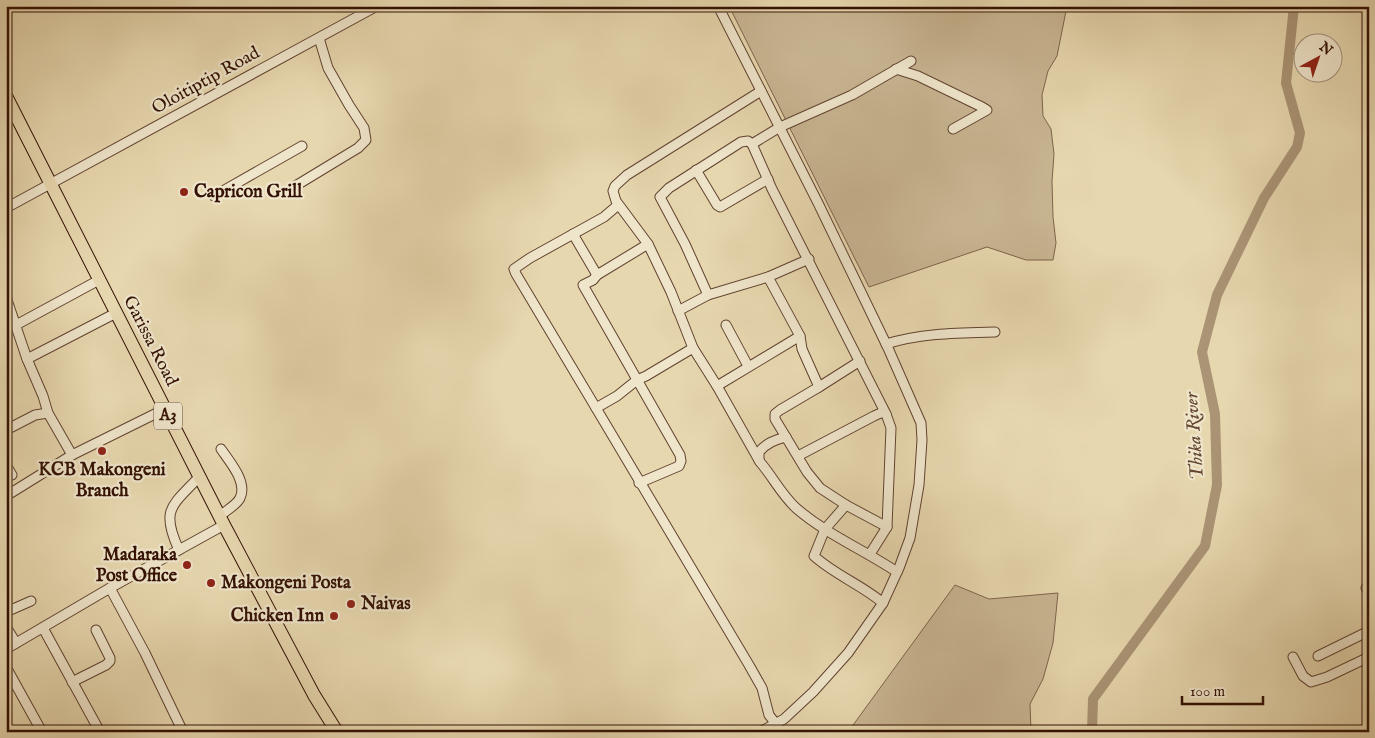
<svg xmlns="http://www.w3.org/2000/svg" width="1375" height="738" font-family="'IM FELL English',serif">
  <rect width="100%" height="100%" fill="#e7d7af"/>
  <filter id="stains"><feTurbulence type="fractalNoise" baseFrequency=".004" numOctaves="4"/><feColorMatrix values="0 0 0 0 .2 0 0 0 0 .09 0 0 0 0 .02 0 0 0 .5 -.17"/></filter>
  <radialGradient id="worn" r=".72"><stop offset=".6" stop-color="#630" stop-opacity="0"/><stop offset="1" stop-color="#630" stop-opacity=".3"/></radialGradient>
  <g fill="#c8b592" stroke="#7e634b">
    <polygon points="729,6 1067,6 1057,56 1048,71 1042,95 1043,116 1051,129 1054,154 1052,181 1053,217 1056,243 1053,260 1026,260 987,247 869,287"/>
    <polygon points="955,585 989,599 1058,593 1053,643 1043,679 1030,704 1031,732 848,732"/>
  </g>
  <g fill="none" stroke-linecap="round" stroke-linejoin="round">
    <polyline stroke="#aa9475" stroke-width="10" points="1092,732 1093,699 1205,546 1217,485 1215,414 1202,352 1217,295 1264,198 1297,147 1300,133 1286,83 1294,6"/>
    <defs>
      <g id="minor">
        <polyline points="718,6 818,203 888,348 921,423 922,440 919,485 910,538 899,568 883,603 848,653 813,692 784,719 760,732"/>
        <polyline points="896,69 918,76 982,107 987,110 953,129"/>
        <path d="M 761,91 L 627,175 L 615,186 L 613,191 L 616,201 L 648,244 L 671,292 L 693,348 L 717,386 L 760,462 C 773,477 781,494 796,508 C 826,534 864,550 897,572"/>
        <polyline points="752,144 772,189 886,414"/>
        <polyline points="696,170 717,205 720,207 768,179"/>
        <polyline points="292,188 358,148 366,140 364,128 349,105 328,68 319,38"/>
        <polyline points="214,196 302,146"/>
        <polyline points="618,205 604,217 530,258 514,269 516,274 596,408 617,396 637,380 646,376 693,348"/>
        <polyline points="6,208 377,6"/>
        <polyline points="573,234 597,275"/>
        <polyline points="809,259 768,277 708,295 685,244 660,197 669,188 741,142 748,141 752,144 780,127 852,95 911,61"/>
        <polyline points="768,277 800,336 802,349 819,387 780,410 775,414 775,419 807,472 820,488 846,505 887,527"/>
        <polyline points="6,297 27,359 43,396 48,413 72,455"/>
        <polyline points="678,311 708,295"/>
        <polyline points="16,325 99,280"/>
        <polyline points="726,325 748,366"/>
        <path d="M 886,344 C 922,333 957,333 995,332"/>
        <polyline points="27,359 116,313"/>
        <polyline points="717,386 800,336"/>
        <polyline points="819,387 860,361"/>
        <polyline points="596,408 749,665 762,688 769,715 776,724"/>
        <polyline points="6,430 35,415 48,413"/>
        <polyline points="798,456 874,416 883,412 886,414 891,428 887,527 870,554"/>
        <path d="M 759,460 L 759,452 C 766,443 775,440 786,437"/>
        <polyline points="6,465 12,475"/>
        <polyline points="639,483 679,466 681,461 680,455 583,285 593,280 597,275 648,244"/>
        <polyline points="6,496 72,455 165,409"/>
        <path d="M 846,505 L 825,529 L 814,556 C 835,575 862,585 883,603"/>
        <path d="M 220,516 C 225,511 237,505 240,498 C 248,482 229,461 221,449"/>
        <path d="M 179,550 C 160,509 172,506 200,476"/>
        <polyline points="110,588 145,653 183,732"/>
        <polyline points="1366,588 1369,590"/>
        <polyline points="6,612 31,601"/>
        <polyline points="6,627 16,643"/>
        <polyline points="43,628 100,732"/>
        <polyline points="6,649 110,588 224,525"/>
        <polyline points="1318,656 1369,631"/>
        <polyline points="1293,657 1303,676 1311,682 1327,677 1369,657"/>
        <polyline points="6,667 42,732"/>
        <polyline points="72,682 106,665 110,661 110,658 96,630"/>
      </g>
      <polyline id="highway" points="6,96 224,525 314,695 337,732"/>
    </defs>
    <use href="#minor" stroke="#60422f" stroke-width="11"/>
    <use href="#highway" stroke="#331104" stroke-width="14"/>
    <use href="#minor" stroke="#efe5cb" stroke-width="9"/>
    <use href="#highway" stroke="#e7d7af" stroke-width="12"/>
  </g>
  <g fill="#8f2418" stroke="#efe5cb" stroke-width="2">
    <circle cx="184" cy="192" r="5"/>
    <circle cx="102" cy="451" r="5"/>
    <circle cx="187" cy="565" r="5"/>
    <circle cx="211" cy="583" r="5"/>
    <circle cx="351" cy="604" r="5"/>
    <circle cx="334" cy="616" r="5"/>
  </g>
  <g text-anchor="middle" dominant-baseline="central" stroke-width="4.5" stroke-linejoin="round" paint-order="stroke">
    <rect fill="#efe5cb" stroke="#6b5140" stroke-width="1" x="154" y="402.5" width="28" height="27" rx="4"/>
    <g font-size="16" font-weight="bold" fill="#331104">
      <text x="168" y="416">A3</text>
    </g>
    <g font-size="18" fill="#331104" stroke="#efe5cb">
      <text transform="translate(206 81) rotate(-29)">Oloitiptip Road</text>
      <text transform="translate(150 341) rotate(63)">Garissa Road</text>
    </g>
    <g font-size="18" font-weight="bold" fill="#331104" stroke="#efe5cb" text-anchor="start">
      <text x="194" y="192">Capricon Grill</text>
      <text x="102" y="470" text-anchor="middle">KCB Makongeni<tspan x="102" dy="21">Branch</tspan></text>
      <text x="177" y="555" text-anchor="end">Madaraka<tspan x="177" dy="21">Post Office</tspan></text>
      <text x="221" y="583">Makongeni Posta</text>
      <text x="361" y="604">Naivas</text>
      <text x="324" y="616" text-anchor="end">Chicken Inn</text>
    </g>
    <g font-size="19" font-style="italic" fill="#634531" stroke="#efe5cb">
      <text transform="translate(1195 436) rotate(-94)">Thika River</text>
    </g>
  </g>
  <rect width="1375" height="738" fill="none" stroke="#e7d7af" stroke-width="25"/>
  <rect x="8" y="8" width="1360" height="723" fill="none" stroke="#331104" stroke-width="2.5"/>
  <rect x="12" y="12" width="1350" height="713" fill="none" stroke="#331104"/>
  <g transform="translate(1318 58) rotate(40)"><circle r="24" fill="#efe5cb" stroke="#a4907b"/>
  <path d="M0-4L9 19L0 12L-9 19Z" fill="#8f2418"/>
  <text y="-8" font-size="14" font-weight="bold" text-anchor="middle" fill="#331104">N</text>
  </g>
  <path d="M1182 696v8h81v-8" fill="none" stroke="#331104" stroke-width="2.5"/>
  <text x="1190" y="696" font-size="15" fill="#331104" stroke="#efe5cb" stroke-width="4" paint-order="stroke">100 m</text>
  <rect width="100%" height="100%" filter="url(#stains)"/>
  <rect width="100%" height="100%" fill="url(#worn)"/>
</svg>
